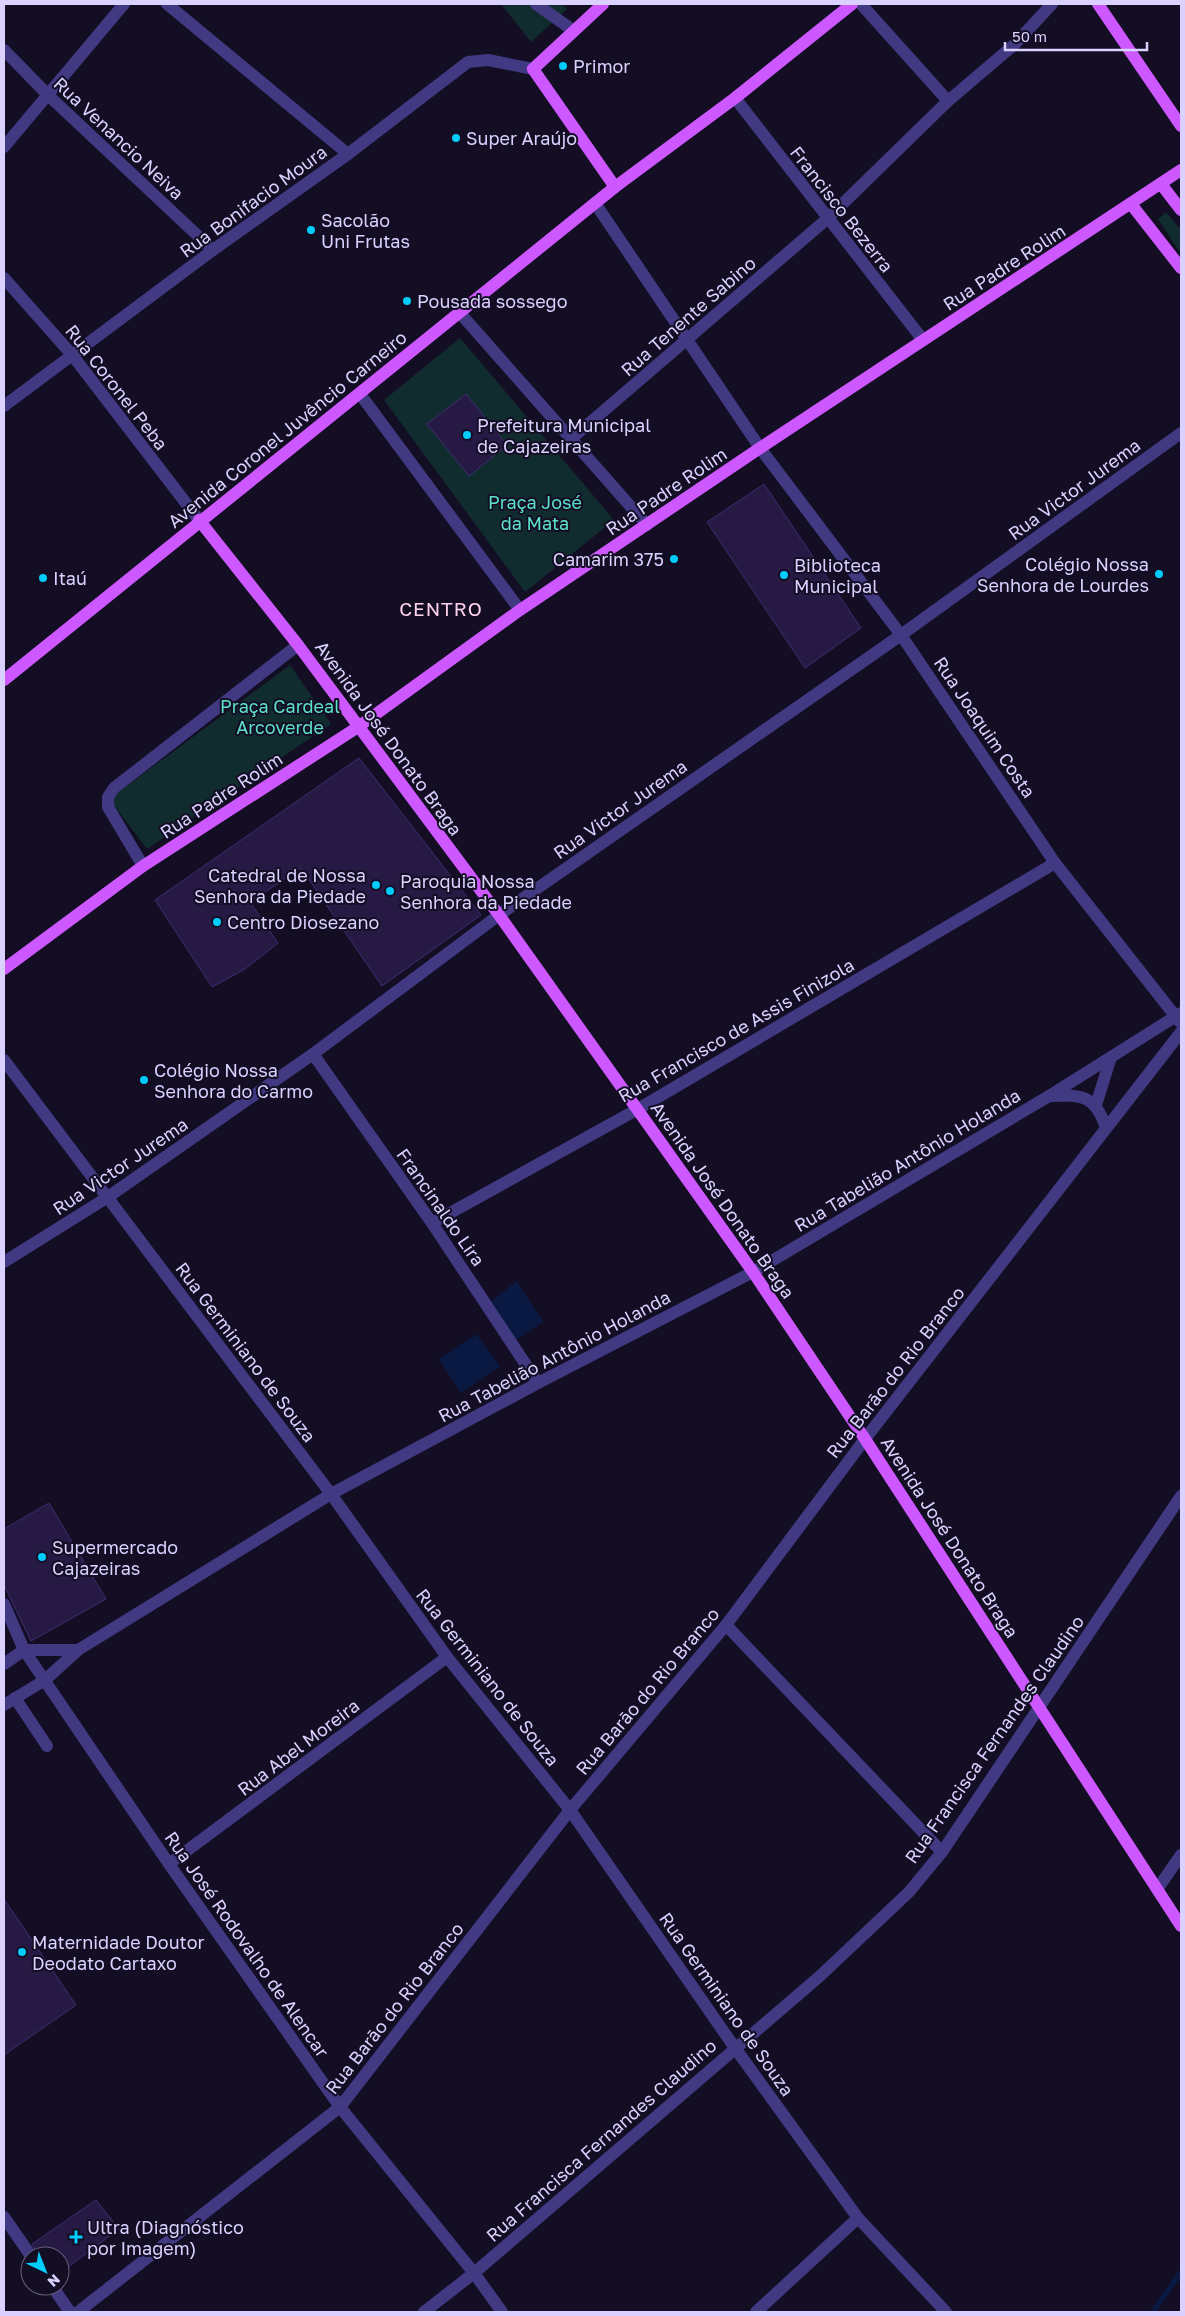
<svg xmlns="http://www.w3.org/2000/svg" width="1185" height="2316" font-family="'Golos Text',sans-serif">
  <rect width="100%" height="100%" fill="#140e24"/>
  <g fill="#112c2e">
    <polygon points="501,4 562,4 567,9 531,42"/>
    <polygon points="1166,212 1181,230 1181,254 1158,219"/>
    <polygon points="460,338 614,520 525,592 384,400"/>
    <polygon points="290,665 331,724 147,849 109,799"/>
  </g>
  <g fill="#091941">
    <polygon points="517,1281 543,1322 516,1340 491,1301"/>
    <polygon points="476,1334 500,1366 461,1393 439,1359"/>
  </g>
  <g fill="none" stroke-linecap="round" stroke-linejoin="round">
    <polyline stroke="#091941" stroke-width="5.5" points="1153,2312 1181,2272"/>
  </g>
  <g fill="#261a45" stroke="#3f2c71">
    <polygon points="466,394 507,445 469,476 427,424"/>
    <polygon points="764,484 861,628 805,668 707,522"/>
    <polygon points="359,758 481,915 382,986 301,868 250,902 278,943 245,969 212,987 155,900"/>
    <polygon points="49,1503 106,1599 31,1641 4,1585 4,1529"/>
    <polygon points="4,1899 76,2005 4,2055"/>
    <polygon points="96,2200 119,2229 60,2273 60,2256 39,2256 32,2244"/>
  </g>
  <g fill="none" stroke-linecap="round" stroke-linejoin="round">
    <g stroke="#423983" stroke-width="12">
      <polyline points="167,4 348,154"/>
      <polyline points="536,4 574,31"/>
      <polyline points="861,4 948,101"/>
      <polyline points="4,50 48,95 213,250"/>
      <polyline points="735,98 923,340"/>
      <polyline points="4,147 124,4"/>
      <polyline points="595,203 760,448 901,635 1055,863 1180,1022"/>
      <polyline points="4,278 73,356 199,520"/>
      <polyline points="459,312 647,525"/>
      <polyline points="360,394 520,610"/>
      <polyline points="4,406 213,250 348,154 468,62 488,60 533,69"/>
      <polyline points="571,439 827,219 948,101 1015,44 1052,4"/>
      <polyline points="143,866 108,807 108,797 114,788 298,645"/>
      <polyline points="313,1054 432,1223 538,1383"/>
      <polyline points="4,1060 331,1494 447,1657 570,1810 735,2048 858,2218 946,2312"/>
      <path d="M 1049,1096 C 1081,1095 1095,1094 1106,1128"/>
      <polyline points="1096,1105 1111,1057"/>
      <polyline points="432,1223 638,1109 1055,863"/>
      <polyline points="4,1262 108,1197 313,1054 499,915 901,635 1181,433"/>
      <polyline points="4,1604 24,1650 169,1864 340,2107 474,2273 502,2312"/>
      <polyline points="726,1625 942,1852"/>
      <polyline points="4,1664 24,1650 78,1650"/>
      <polyline points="15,1698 47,1746"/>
      <polyline points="4,1705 45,1680 78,1650 331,1494 538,1383 753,1272 1049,1096 1181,1013"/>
      <polyline points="169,1864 447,1657"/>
      <polyline points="1158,1888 1181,1855"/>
      <polyline points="4,2217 31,2256"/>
      <polyline points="52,2286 70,2312"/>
      <polyline points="78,2312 340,2107 570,1810 726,1625 865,1439 1181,1032"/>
      <polyline points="424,2312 474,2273 820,1976 909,1892 942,1852 1181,1496"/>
      <polyline points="756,2312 858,2218"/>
    </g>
    <g stroke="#ce58ff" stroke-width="12">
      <polyline points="603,4 533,69 615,187"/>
      <polyline points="1098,4 1181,126"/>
      <polyline points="1161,184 1181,210"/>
      <polyline points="1131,204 1181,268"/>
      <polyline points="199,520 298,645 499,915 753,1272 865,1439 1181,1926"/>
      <polyline points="4,680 615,187 735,98 852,4"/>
      <polyline points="4,969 143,866 358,727 520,610 760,448 1181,170"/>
    </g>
  </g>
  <g fill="#00cdfc" stroke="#140e24" stroke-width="2">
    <circle cx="563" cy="66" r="5"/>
    <circle cx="456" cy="138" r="5"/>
    <circle cx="311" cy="230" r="5"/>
    <circle cx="407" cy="301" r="5"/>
    <circle cx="467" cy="435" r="5"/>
    <circle cx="674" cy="559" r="5"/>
    <circle cx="1159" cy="574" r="5"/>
    <circle cx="784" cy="575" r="5"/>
    <circle cx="43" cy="578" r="5"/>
    <circle cx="376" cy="885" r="5"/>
    <circle cx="390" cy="891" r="5"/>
    <circle cx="217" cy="922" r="5"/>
    <circle cx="144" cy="1080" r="5"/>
    <circle cx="42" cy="1557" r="5"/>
    <circle cx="22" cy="1952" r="5"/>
    <path d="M73.5 2229.5h5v5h5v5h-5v5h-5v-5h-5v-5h5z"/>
  </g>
  <g text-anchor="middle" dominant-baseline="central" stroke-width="4" stroke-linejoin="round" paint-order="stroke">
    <g font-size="18" fill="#dad1ff" stroke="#140e24" text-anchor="start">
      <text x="573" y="66">Primor</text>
      <text x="466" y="138">Super Araújo</text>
      <text x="321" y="220">Sacolão<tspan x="321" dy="21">Uni Frutas</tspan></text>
      <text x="417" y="301">Pousada sossego</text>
      <text x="477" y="425">Prefeitura Municipal<tspan x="477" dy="21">de Cajazeiras</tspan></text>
      <text x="664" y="559" text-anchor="end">Camarim 375</text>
      <text x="1149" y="564" text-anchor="end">Colégio Nossa<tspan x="1149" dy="21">Senhora de Lourdes</tspan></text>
      <text x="794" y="565">Biblioteca<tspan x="794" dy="21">Municipal</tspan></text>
      <text x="53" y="578">Itaú</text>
      <text x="366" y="875" text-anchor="end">Catedral de Nossa<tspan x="366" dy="21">Senhora da Piedade</tspan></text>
      <text x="400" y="881">Paroquia Nossa<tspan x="400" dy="21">Senhora da Piedade</tspan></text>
      <text x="227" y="922">Centro Diosezano</text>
      <text x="154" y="1070">Colégio Nossa<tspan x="154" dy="21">Senhora do Carmo</tspan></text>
      <text x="52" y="1547">Supermercado<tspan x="52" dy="21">Cajazeiras</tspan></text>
      <text x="32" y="1942">Maternidade Doutor<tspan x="32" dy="21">Deodato Cartaxo</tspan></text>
      <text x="87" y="2227">Ultra (Diagnóstico<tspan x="87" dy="21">por Imagem)</tspan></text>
    </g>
    <g font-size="18" fill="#dad1ff" stroke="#140e24">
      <text transform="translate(119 138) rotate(43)">Rua Venancio Neiva</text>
      <text transform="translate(253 201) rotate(-36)">Rua Bonifacio Moura</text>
      <text transform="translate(842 209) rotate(52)">Francisco Bezerra</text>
      <text transform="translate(1004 267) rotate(-33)">Rua Padre Rolim</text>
      <text transform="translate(688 316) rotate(-41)">Rua Tenente Sabino</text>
      <text transform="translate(117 387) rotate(52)">Rua Coronel Peba</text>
      <text transform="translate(287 429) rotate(-39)">Avenida Coronel Juvêncio Carneiro</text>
      <text transform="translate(1074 489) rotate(-36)">Rua Victor Jurema</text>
      <text transform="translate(666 491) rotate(-34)">Rua Padre Rolim</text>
      <text transform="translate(985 727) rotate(56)">Rua Joaquim Costa</text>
      <text transform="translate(389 738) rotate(54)">Avenida José Donato Braga</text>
      <text transform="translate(221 795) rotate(-33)">Rua Padre Rolim</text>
      <text transform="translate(620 809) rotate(-35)">Rua Victor Jurema</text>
      <text transform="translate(736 1030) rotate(-30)">Rua Francisco de Assis Finizola</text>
      <text transform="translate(907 1160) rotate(-31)">Rua Tabelião Antônio Holanda</text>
      <text transform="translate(120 1166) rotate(-34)">Rua Victor Jurema</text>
      <text transform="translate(723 1200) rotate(55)">Avenida José Donato Braga</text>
      <text transform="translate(441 1207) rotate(55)">Francinaldo Lira</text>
      <text transform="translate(246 1352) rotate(53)">Rua Germiniano de Souza</text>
      <text transform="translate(554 1356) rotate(-28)">Rua Tabelião Antônio Holanda</text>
      <text transform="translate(895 1372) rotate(-52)">Rua Barāo do Rio Branco</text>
      <text transform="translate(950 1537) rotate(57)">Avenida José Donato Braga</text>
      <text transform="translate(488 1677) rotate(52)">Rua Germiniano de Souza</text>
      <text transform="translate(647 1691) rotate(-50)">Rua Barāo do Rio Branco</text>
      <text transform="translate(994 1739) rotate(-55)">Rua Francisca Fernandes Claudino</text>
      <text transform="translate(298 1747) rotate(-37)">Rua Abel Moreira</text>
      <text transform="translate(247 1944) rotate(55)">Rua José Rodovalho de Alencar</text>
      <text transform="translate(727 2004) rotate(55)">Rua Germiniano de Souza</text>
      <text transform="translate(394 2008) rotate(-52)">Rua Barāo do Rio Branco</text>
      <text transform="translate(601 2140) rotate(-41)">Rua Francisca Fernandes Claudino</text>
    </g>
    <g font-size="18" fill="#5ce0ca" stroke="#140e24">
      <text x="535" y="502">Praça José<tspan x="535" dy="21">da Mata</tspan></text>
      <text x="280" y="706">Praça Cardeal<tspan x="280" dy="21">Arcoverde</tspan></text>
    </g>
    <g font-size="19" letter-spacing="1" fill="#ffd3eb" stroke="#140e24">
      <text x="441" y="608">CENTRO</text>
    </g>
  </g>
  <rect width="1185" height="2316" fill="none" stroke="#dad1ff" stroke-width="10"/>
  <g transform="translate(45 2271) rotate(137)"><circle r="24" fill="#140e24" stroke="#635c7c"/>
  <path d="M0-4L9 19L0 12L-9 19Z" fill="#00cdfc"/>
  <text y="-8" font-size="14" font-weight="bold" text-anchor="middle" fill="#dad1ff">N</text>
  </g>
  <path d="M1005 42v8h142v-8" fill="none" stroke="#dad1ff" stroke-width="2.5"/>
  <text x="1012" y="42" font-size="15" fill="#dad1ff" stroke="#140e24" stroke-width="4" paint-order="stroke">50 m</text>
</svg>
